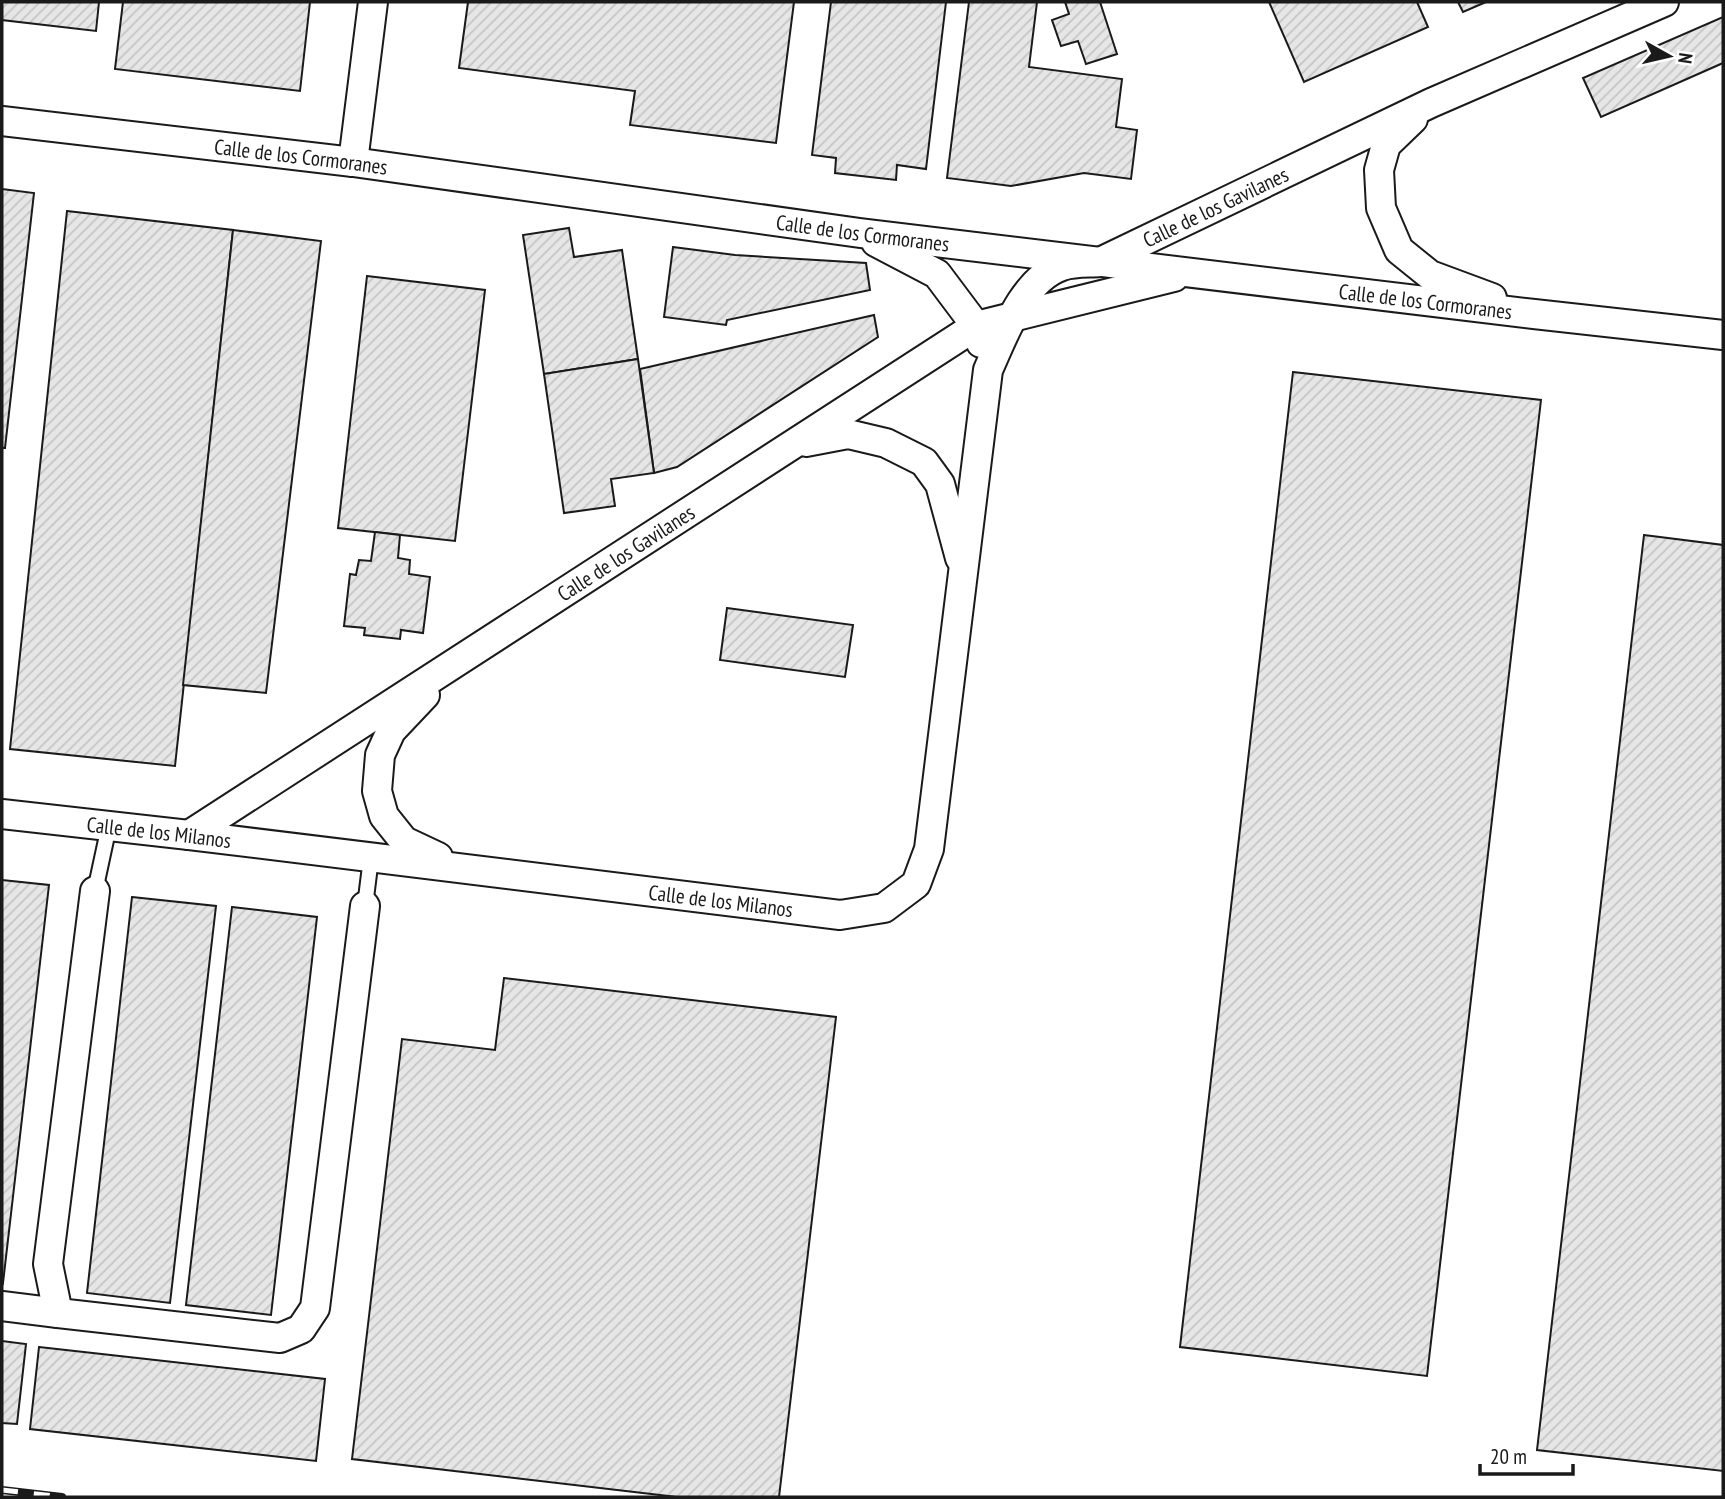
<svg xmlns="http://www.w3.org/2000/svg" width="1725" height="1499" font-family="'PT Sans Narrow',sans-serif">
  <defs>
    <pattern id="building-hatch" width="6" height="6" patternUnits="userSpaceOnUse" patternTransform="scale(1.75)"><rect width="6" height="6" fill="#e6e6e6"/><path d="M-1 1l2-2M0 6l6-6M5 7l2-2" fill="none" stroke="#c5c5c5"/></pattern>
  </defs>
  <rect width="100%" height="100%" fill="#fff"/>
  <g fill="url(#building-hatch)" stroke="#1a1a1a" stroke-width="2">
    <polygon points="2,2 99,2 96,31 2,20"/>
    <polygon points="123,2 310,2 300,91 115,69"/>
    <polygon points="468,2 794,2 776,143 630,125 635,91 459,68"/>
    <polygon points="831,2 946,2 926,169 897,165 896,180 835,173 836,158 812,155"/>
    <polygon points="969,2 1037,2 1029,67 1122,79 1116,127 1137,130 1131,179 1084,173 1011,186 947,178"/>
    <polygon points="1065,2 1100,2 1117,54 1086,64 1078,41 1061,46 1052,20 1069,14"/>
    <polygon points="1269,2 1417,2 1428,27 1304,82"/>
    <polygon points="1458,2 1486,2 1463,12"/>
    <polygon points="1723,17 1723,63 1601,117 1583,78"/>
    <polygon points="2,189 34,193 5,448 2,448"/>
    <polygon points="67,211 233,230 175,766 10,749"/>
    <polygon points="569,228 574,257 622,250 638,359 544,374 523,235"/>
    <polygon points="233,230 321,241 266,693 183,685"/>
    <polygon points="673,247 735,255 866,263 870,290 727,320 726,325 664,317"/>
    <polygon points="367,276 485,290 455,541 338,528"/>
    <polygon points="874,315 878,337 677,467 654,473 640,369"/>
    <polygon points="638,359 654,473 611,479 615,506 564,513 544,374"/>
    <polygon points="1293,372 1541,400 1427,1376 1180,1347"/>
    <polygon points="375,532 400,535 398,558 410,560 409,574 430,577 423,633 401,630 400,639 364,635 365,628 344,626 350,574 356,575 359,560 371,561"/>
    <polygon points="1644,535 1723,545 1723,1471 1537,1450"/>
    <polygon points="727,608 853,625 845,677 720,660"/>
    <polygon points="2,880 49,885 3,1283 2,1282"/>
    <polygon points="132,897 216,906 170,1303 87,1293"/>
    <polygon points="232,907 317,917 271,1315 186,1305"/>
    <polygon points="504,978 836,1017 779,1497 677,1497 352,1459 402,1039 495,1050"/>
    <polygon points="2,1341 26,1344 17,1424 2,1423"/>
    <polygon points="39,1347 325,1379 316,1461 30,1429"/>
  </g>
  <g fill="none" stroke-linecap="round" stroke-linejoin="round">
    <defs>
      <g id="lane">
        <polyline points="95,891 109,826"/>
        <polyline points="365,906 371,858"/>
      </g>
      <g id="street">
        <polyline points="1413,119 1386,145 1379,170 1381,208 1399,250 1430,275 1492,298"/>
        <path id="s1" d="M 2,121 L 353,162 L 860,233 L 1534,314 L 1723,335"/>
        <polyline points="353,162 373,2"/>
        <polyline points="876,242 937,274 976,326 981,343"/>
        <polyline points="806,442 848,434 886,443 924,462 940,484 960,558"/>
        <polyline points="425,695 391,731 380,755 377,791 384,816 404,841 438,857"/>
        <path id="s2" d="M 2,814 L 189,835 L 840,915 L 884,908 L 916,884 L 929,849 L 988,370 C 1004,335 1023,279 1062,266 C 1073,262 1089,263 1100,262 L 1431,103 L 1664,2"/>
        <path id="s3" d="M 189,835 L 976,326 L 1174,277"/>
        <polyline points="95,891 48,1264 58,1313 280,1338 301,1329 315,1308 365,906"/>
        <polyline points="2,1306 58,1313"/>
      </g>
    </defs>
    <use href="#lane" stroke="#1a1a1a" stroke-width="18"/>
    <use href="#street" stroke="#1a1a1a" stroke-width="32"/>
    <use href="#lane" stroke="#fff" stroke-width="14"/>
    <use href="#street" stroke="#fff" stroke-width="28"/>
    <defs>
      <polyline id="rail" points="2,1490 62,1497"/>
    </defs>
    <use href="#rail" stroke="#1a1a1a" stroke-width="8"/>
    <use href="#rail" stroke="#fff" stroke-width="5" stroke-dasharray="16" stroke-linecap="butt"/>
  </g>
  <g text-anchor="middle" dominant-baseline="central" stroke-width="5" stroke-linejoin="round" paint-order="stroke">
    <g font-size="21" fill="#1a1a1a" stroke="#fff">
      <text stroke="none"><textPath href="#s1" startOffset="301">Calle de los Cormoranes</textPath></text>
      <text stroke="none"><textPath href="#s2" startOffset="1746">Calle de los Gavilanes</textPath></text>
      <text stroke="none"><textPath href="#s1" startOffset="868">Calle de los Cormoranes</textPath></text>
      <text stroke="none"><textPath href="#s1" startOffset="1435">Calle de los Cormoranes</textPath></text>
      <text stroke="none"><textPath href="#s3" startOffset="520">Calle de los Gavilanes</textPath></text>
      <text stroke="none"><textPath href="#s2" startOffset="158">Calle de los Milanos</textPath></text>
      <text stroke="none"><textPath href="#s2" startOffset="724">Calle de los Milanos</textPath></text>
    </g>
  </g>
  <rect width="1725" height="1499" fill="none" stroke="#1a1a1a" stroke-width="7"/>
  <g transform="translate(1669 56) rotate(98)" stroke="#ffffff" stroke-width="5" paint-order="stroke">
  <path d="M0-5L12 26L0 18L-12 26Z" fill="#1a1a1a"/>
  <text y="-10" font-size="19" font-weight="bold" text-anchor="middle" fill="#1a1a1a">N</text>
  </g>
  <path d="M1480 1464v10h93v-10" fill="none" stroke="#1a1a1a" stroke-width="3.5"/>
  <text x="1490" y="1464" font-size="21" fill="#1a1a1a" stroke="#ffffff" stroke-width="5" paint-order="stroke">20 m</text>
</svg>
